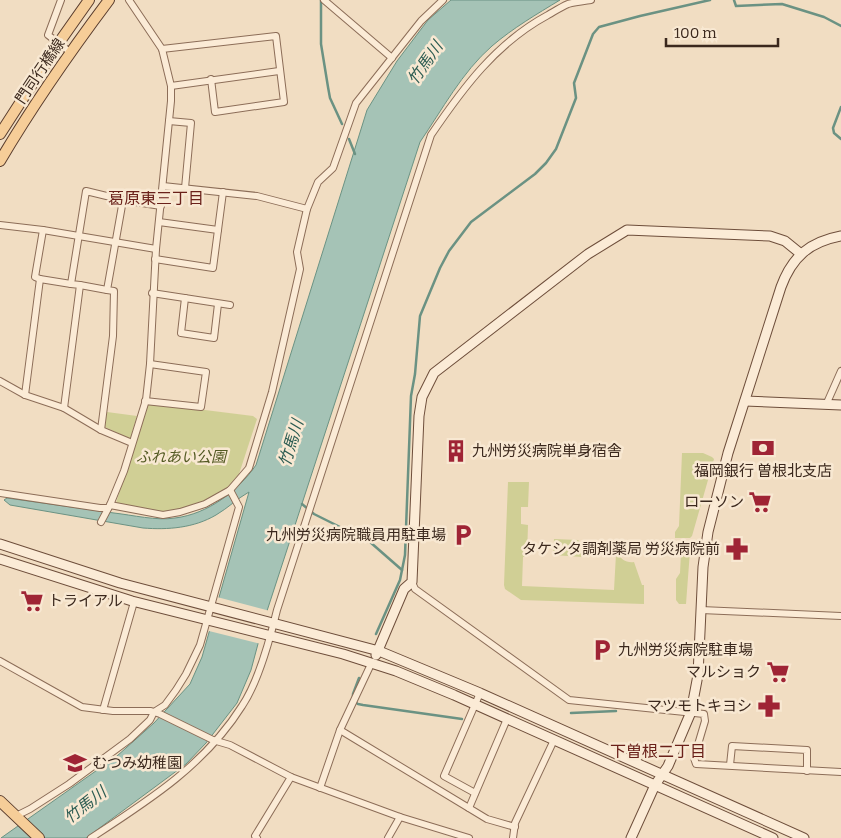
<svg xmlns="http://www.w3.org/2000/svg" width="841" height="838" font-family="Bitter,'Noto Sans JP',serif">
  <rect width="100%" height="100%" fill="#f1ddc2"/>
  <g fill="#d0cf95">
    <polygon points="149,403 253,416 257,419 239,474 229,486 217,494 204,502 187,507 164,512 116,503 146,405"/>
    <polygon points="107,412 137,416 130,439 103,426"/>
    <polygon points="682,453 703,453 712,457 714,459 692,536 690,538 675,538 675,532 679,526"/>
    <path d="M 508,482 L 529,482 L 528,507 L 521,507 L 521,524 L 528,525 L 527,557 L 523,557 L 522,586 L 614,590 L 616,554 L 618,552 C 620,560 627,563 634,562 L 642,585 L 644,585 L 644,604 L 521,600 L 505,589 L 504,585 Z"/>
    <polygon points="554,539 578,540 583,545 582,557 553,555"/>
    <polygon points="683,551 690,551 686,604 679,604 676,600 676,579 680,573 681,553"/>
  </g>
  <path fill="#a5c3b6" stroke="#6b9283" d="M 451,0 L 560,0 C 537,14 513,28 492,46 C 462,72 442,110 420,142 L 266,614 L 251,670 L 237,703 L 206,743 L 186,764 L 86,838 L 1,838 L 117,756 L 154,723 L 190,684 L 202,657 L 249,492 C 238,498 228,508 216,515 C 194,528 168,530 143,528 L 10,505 L 4,500 L 7,498 C 43,503 78,508 114,513 C 132,515 157,521 175,518 C 208,514 238,491 256,465 L 367,110 L 397,61 L 428,20 Z"/>
  <polygon fill="#f1ddc2" points="217,597 270,611 261,644 209,631 207,632"/>
  <g fill="none" stroke-linecap="round" stroke-linejoin="round">
    <g stroke="#6b9283" stroke-width="2.5">
      <polyline points="321,0 321,44 328,87 330,98 342,124"/>
      <polyline points="734,0 736,6 782,4 824,17 841,26"/>
      <polyline points="841,107 833,128 834,133 841,139"/>
      <polyline points="349,139 355,154"/>
      <polyline points="302,504 314,514 370,542 402,570"/>
      <polyline points="376,634 400,580 405,555 411,396 415,374 420,316 440,268 449,251 471,222 535,174 546,163 556,149 576,98 574,83 593,34 599,27 640,16 710,0"/>
      <polyline points="353,697 353,694 359,678"/>
      <polyline points="355,702 358,704 363,705 462,719"/>
      <polyline points="571,713 616,711"/>
    </g>
    <defs>
      <g id="street">
        <polyline points="61,0 48,35 70,52"/>
        <polyline points="324,0 392,58"/>
        <polyline points="162,49 276,36 284,102 215,112 211,79"/>
        <polyline points="171,86 279,71"/>
        <polyline points="169,121 191,123 185,188"/>
        <polyline points="163,186 257,196 307,209"/>
        <polyline points="159,222 218,230"/>
        <polyline points="0,225 43,230 156,249"/>
        <polyline points="155,259 213,268 223,192"/>
        <polyline points="40,279 35,277 43,230"/>
        <polyline points="80,285 107,290"/>
        <polyline points="152,293 230,305"/>
        <polyline points="185,298 181,333 214,338 218,304"/>
        <polyline points="0,381 25,395 64,408 101,430 132,443"/>
        <polyline points="25,395 40,279 71,284"/>
        <polyline points="145,401 201,407 206,372 150,364"/>
        <polyline points="826,405 841,371"/>
        <polyline points="64,408 80,285 71,284 86,191 123,200"/>
        <polyline points="101,430 113,336 114,291 107,290 123,200 161,206"/>
        <polyline points="0,493 100,508 108,508"/>
        <polyline points="110,505 163,515 180,512 205,504 230,490 249,468 272,392 300,269 297,252 307,209 318,182 333,168 356,103 421,21 443,0"/>
        <polyline points="101,522 110,505 124,471 146,400 150,364 156,249 171,101 171,86 162,49 129,0"/>
        <polyline points="412,582 415,589 569,700 704,714 705,721 694,758 696,764 841,772"/>
        <polyline points="701,610 841,616"/>
        <polyline points="0,661 82,707 113,711 151,711 160,714 213,740 230,745 291,777 400,817 469,838"/>
        <polyline points="103,710 134,602"/>
        <polyline points="340,730 487,819 515,827"/>
        <polyline points="730,765 732,746 807,750 807,771"/>
        <polyline points="320,788 340,730 372,662"/>
        <polyline points="475,793 444,776 480,693"/>
        <polyline points="469,808 507,719"/>
        <polyline points="20,814 30,809 69,784 130,739 150,720 154,712 165,705 176,690 186,674 200,645 239,507 230,490"/>
        <path d="M 91,838 C 148,801 205,765 242,706 C 259,681 270,639 277,610 L 431,135 C 463,88 496,43 548,15 C 555,11 561,7 568,4 C 575,2 584,1 591,0"/>
        <polyline points="257,838 255,836 291,777"/>
        <polyline points="388,838 400,817"/>
        <polyline points="513,838 515,823 554,740"/>
      </g>
      <g id="secondary">
        <polyline points="745,401 841,405"/>
        <polyline points="0,544 120,583 379,651 480,693 804,838"/>
        <polyline points="0,559 132,601 343,654 396,671 454,695 773,838"/>
        <polyline points="376,655 404,589 412,582 419,416 422,397 434,373 588,254 627,230 770,236 785,241 801,254"/>
        <path d="M 631,838 L 655,785 L 668,766 L 691,712 L 698,675 L 703,567 L 708,532 L 728,453 L 781,287 C 792,257 809,242 841,236"/>
      </g>
      <g id="primary">
        <polyline points="0,134 58,44 89,0"/>
        <path d="M 0,161 C 33,105 70,52 109,0"/>
        <polyline points="0,801 39,838"/>
      </g>
    </defs>
    <use href="#street" stroke="#8c6d58" stroke-width="8"/>
    <use href="#secondary" stroke="#6e4e3b" stroke-width="11"/>
    <use href="#primary" stroke="#593c2d" stroke-width="12"/>
    <use href="#street" stroke="#fbebd6" stroke-width="6"/>
    <use href="#secondary" stroke="#fbebd6" stroke-width="9"/>
    <use href="#primary" stroke="#f6cd98" stroke-width="10"/>
  </g>
  <defs>
    <symbol id="bank-bare" viewBox="-9 -9 18 18"><path d="M-6-4H6V4H-6ZM0-2.3a2.3 2.3 0 1 0 0 4.6a2.3 2.3 0 1 0 0-4.6Z" fill="#9f2435" stroke="#f8e8d2" stroke-width="2.5" paint-order="stroke"/></symbol>
    <symbol id="building-bare" viewBox="-9 -9 18 18"><path d="M-4-6H4V6H1V3H-1V6H-4ZM-2.5-4.3h1.7v1.8h-1.7ZM.8-4.3h1.7v1.8H.8ZM-2.5-1h1.7V.8h-1.7ZM.8-1h1.7V.8H.8Z" fill="#9f2435" stroke="#f8e8d2" stroke-width="2.5" paint-order="stroke"/></symbol>
    <symbol id="supermarket-bare" viewBox="-9 -9 18 18"><path d="M-6-5.5h2.5l.6 2H6L4.5 2H-2.5L-4.4-4H-6ZM-1.5 3.2a1.3 1.3 0 1 0 .1 0ZM3 3.2a1.3 1.3 0 1 0 .1 0Z" fill="#9f2435" stroke="#f8e8d2" stroke-width="2.5" paint-order="stroke"/></symbol>
    <symbol id="parking-bare" viewBox="-9 -9 18 18"><path d="M-3.5-5.5H1a3.5 3.5 0 0 1 0 7H-1V5.5H-3.5ZM-1-3.4V-.6H.8a1.4 1.4 0 0 0 0-2.8Z" fill="#9f2435" stroke="#f8e8d2" stroke-width="2.5" paint-order="stroke"/></symbol>
    <symbol id="pharmacy-bare" viewBox="-9 -9 18 18"><path d="M-2-6h4v4h4v4h-4v4h-4v-4h-4v-4h4Z" fill="#9f2435" stroke="#f8e8d2" stroke-width="2.5" paint-order="stroke"/></symbol>
    <symbol id="school-bare" viewBox="-9 -9 18 18"><path d="M0-5L7-2L0 1L-7-2ZM-4 1L0 2.5L4 1V4Q0 6-4 4Z" fill="#9f2435" stroke="#f8e8d2" stroke-width="2.5" paint-order="stroke"/></symbol>
  </defs>
  <g fill-rule="evenodd">
    <use href="#bank-bare" x="747" y="432" width="32" height="32"/>
    <use href="#building-bare" x="440" y="435" width="32" height="32"/>
    <use href="#supermarket-bare" x="744" y="486" width="32" height="32"/>
    <use href="#parking-bare" x="447" y="519" width="32" height="32"/>
    <use href="#pharmacy-bare" x="721" y="533" width="32" height="32"/>
    <use href="#supermarket-bare" x="16" y="585" width="32" height="32"/>
    <use href="#parking-bare" x="586" y="634" width="32" height="32"/>
    <use href="#supermarket-bare" x="762" y="656" width="32" height="32"/>
    <use href="#pharmacy-bare" x="753" y="690" width="32" height="32"/>
    <use href="#school-bare" x="59" y="747" width="32" height="32"/>
  </g>
  <g text-anchor="middle" dominant-baseline="central" stroke-width="5" stroke-linejoin="round" paint-order="stroke">
    <g font-size="15" fill="#3b281d" stroke="#f8e8d2">
      <text transform="translate(40 71) rotate(-56)">門司行橋線</text>
    </g>
    <g font-size="15" fill="#3b281d" stroke="#f8e8d2" text-anchor="end">
      <text x="472" y="451" text-anchor="start">九州労災病院単身宿舎</text>
      <text x="763" y="471" text-anchor="middle">福岡銀行 曽根北支店</text>
      <text x="744" y="502">ローソン</text>
      <text x="446" y="535">九州労災病院職員用駐車場</text>
      <text x="720" y="549">タケシタ調剤薬局 労災病院前</text>
      <text x="48" y="601" text-anchor="start">トライアル</text>
      <text x="618" y="650" text-anchor="start">九州労災病院駐車場</text>
      <text x="761" y="672">マルショク</text>
      <text x="752" y="706">マツモトキヨシ</text>
      <text x="92" y="763" text-anchor="start">むつみ幼稚園</text>
    </g>
    <g font-size="15" font-style="italic" fill="#525922" stroke="#f8e8d2">
      <text x="181" y="457">ふれあい公園</text>
    </g>
    <g font-size="16" font-style="italic" fill="#2c5c52" stroke="#f8e8d2">
      <text transform="translate(425 63) rotate(-55)">竹馬川</text>
      <text transform="translate(291 443) rotate(-73)">竹馬川</text>
      <text transform="translate(85 805) rotate(-38)">竹馬川</text>
    </g>
    <g font-size="16" fill="#6a211a" stroke="#f8e8d2">
      <text x="156" y="198">葛原東三丁目</text>
      <text x="658" y="751">下曽根二丁目</text>
    </g>
  </g>
  <path d="M666 38v8h112v-8" fill="none" stroke="#3b281d" stroke-width="2.5"/>
  <text x="674" y="38" font-size="15" fill="#3b281d" stroke="#f8e8d2" stroke-width="4" paint-order="stroke">100 m</text>
</svg>
